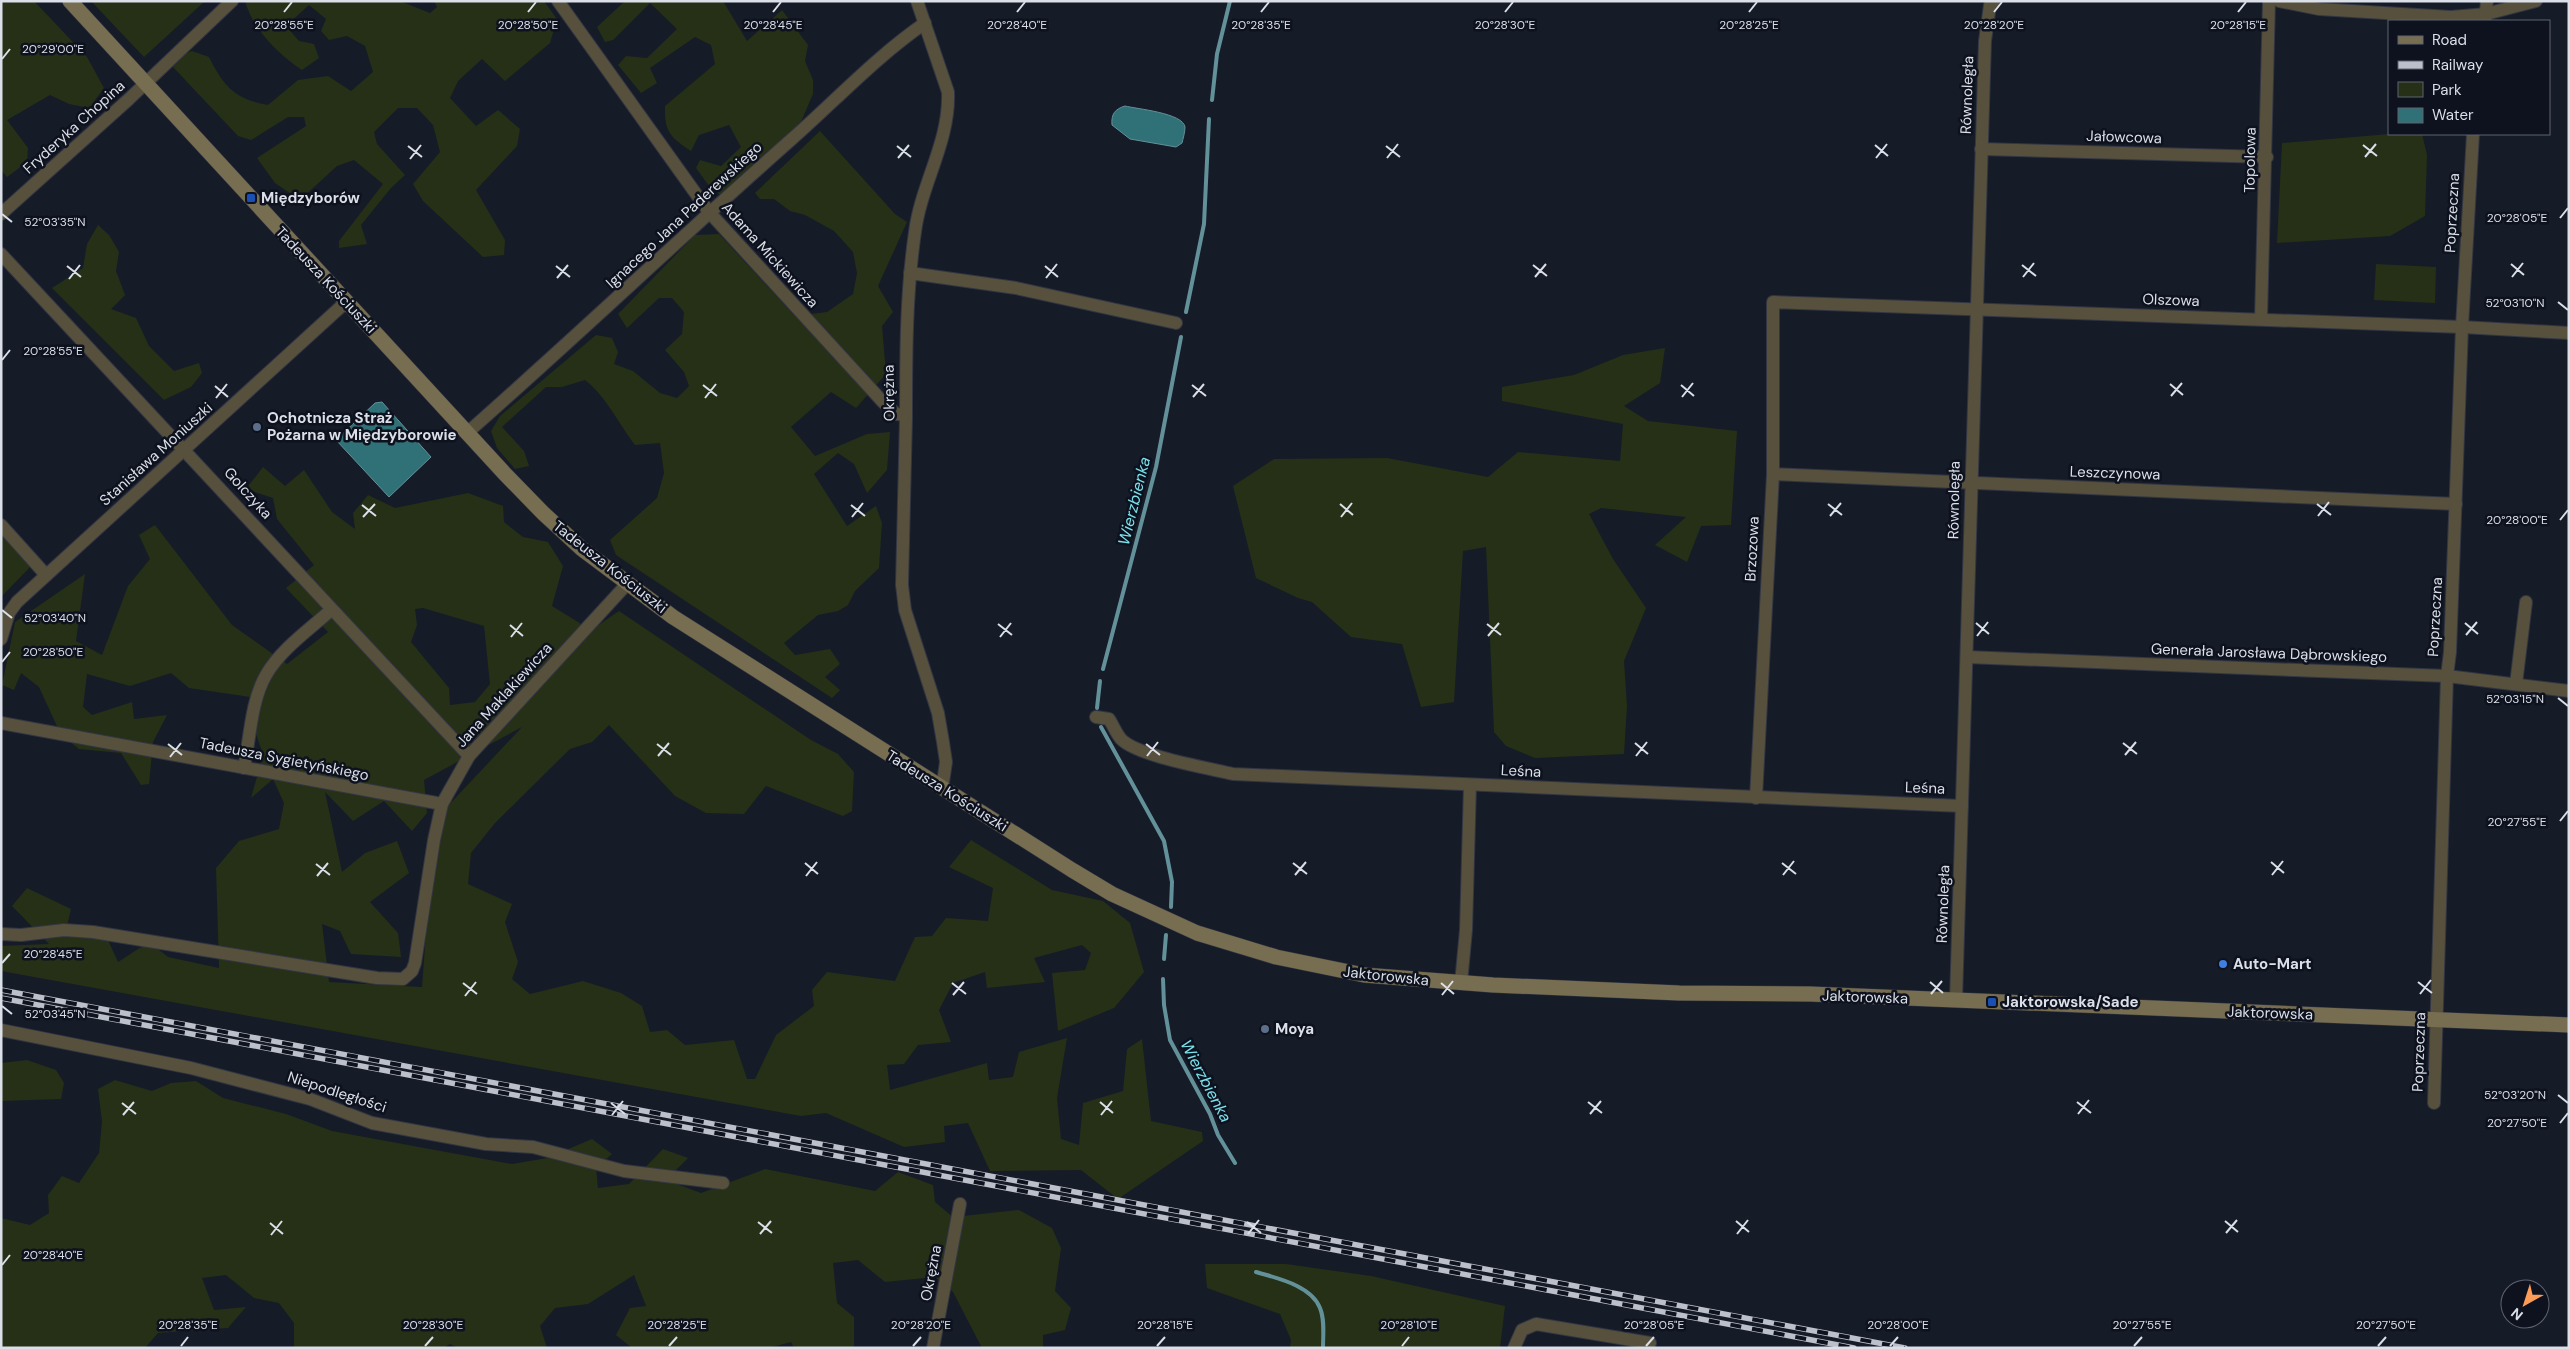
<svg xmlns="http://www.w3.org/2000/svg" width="2570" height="1349" font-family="'DM Sans',sans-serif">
  <rect width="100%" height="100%" fill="#161b28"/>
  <g fill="#253017" fill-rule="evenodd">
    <polygon points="1,1 34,1 87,57 104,88 89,108 69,104 50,95 7,120 28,148 27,162 7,177 1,170"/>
    <polygon points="91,1 205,1 144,57"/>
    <path d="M 245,1 L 400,1 L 430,13 L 437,7 L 434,1 L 544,1 L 557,19 L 550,43 L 505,81 L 482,59 L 458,81 L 450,98 L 476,126 L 498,110 L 520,129 L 517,146 L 476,190 L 505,240 L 504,255 L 483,257 L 423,201 L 413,184 L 440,152 L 433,125 L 417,108 L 398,108 L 374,132 L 377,144 L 405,175 L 391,188 L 361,225 L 367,244 L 339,248 L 339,241 L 383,184 L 354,160 L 337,166 L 300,200 L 275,183 L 257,158 L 306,126 L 304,117 L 288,117 L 251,140 L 238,136 L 172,66 L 180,56 L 192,51 L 209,57 C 224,87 235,99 268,105 L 298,80 L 328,76 L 351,91 L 373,72 L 365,46 L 347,36 L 329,40 L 321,31 L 326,19 L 309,5 L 286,26 L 299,41 L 314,44 L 319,58 L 302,70 C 279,55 252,28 245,1 Z"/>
    <path d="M 625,1 L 723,1 L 747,41 L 782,10 L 808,45 L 805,61 L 813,80 L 813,94 L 793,140 L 724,198 L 709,186 L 696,168 L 700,160 L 721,166 L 741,147 L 729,125 L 699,135 L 691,151 C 671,138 664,132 665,106 L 715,64 L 711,45 L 695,37 L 650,68 L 657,83 L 641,93 L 618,65 L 626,56 L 647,58 L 677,29 L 650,3 L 613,40 L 605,42 L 597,27 Z"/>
    <path d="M 820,131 L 895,214 L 907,222 L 878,286 L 893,312 L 882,326 L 886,374 L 856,408 L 831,392 L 791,427 L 815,456 L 867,434 L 890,432 L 887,470 L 867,493 L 854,464 L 838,453 L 814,474 L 847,526 L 876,506 L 882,523 L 879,568 L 855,591 L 848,605 L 838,611 L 818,615 L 784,643 L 795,655 L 830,649 L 840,664 L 825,677 L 840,690 L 832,698 L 616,555 L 610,540 L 657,498 L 664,473 L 660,443 L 635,445 C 619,424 605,395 585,380 L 562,387 L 546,387 L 502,427 L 524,451 L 529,466 L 515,469 L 497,448 L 491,431 L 500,416 L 596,335 L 612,338 L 618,352 L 614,364 L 633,371 L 660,393 L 677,398 L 689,386 L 684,372 L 665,350 L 682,334 L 684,312 L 672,298 L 659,298 L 627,328 L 618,314 L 695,235 L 719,234 L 795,316 L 827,312 L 853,294 L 857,273 L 853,252 L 834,231 L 805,215 L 790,211 L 774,199 L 760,199 L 755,193 Z"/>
    <polygon points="2389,134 2422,134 2427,155 2425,216 2390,236 2277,243 2282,143"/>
    <polygon points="98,225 109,235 119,252 116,271 125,295 111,309 136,318 149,346 174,371 199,363 202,373 191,387 164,400 52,288 83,268 87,244"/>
    <polygon points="2376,264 2436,267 2435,303 2374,300"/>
    <polygon points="1665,348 1660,383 1624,406 1648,421 1737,431 1731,525 1701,526 1687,562 1655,545 1686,517 1601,508 1589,514 1613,559 1646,608 1624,661 1627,706 1624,754 1535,758 1506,746 1494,732 1486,547 1463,551 1454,702 1421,707 1402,644 1351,637 1312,602 1298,598 1256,578 1233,486 1274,459 1387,458 1488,477 1518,452 1620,461 1623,424 1502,401 1502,387 1574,375 1623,355"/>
    <path d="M 263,467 L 285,486 L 304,470 L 332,512 L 355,529 L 353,513 L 368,495 L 395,508 L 468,493 L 503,506 L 504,522 L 523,537 L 548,542 L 563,566 L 552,606 L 591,630 L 619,611 L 811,740 L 838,754 L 854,772 L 852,811 L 843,816 L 766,786 L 744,814 L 706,813 L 675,796 L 609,725 L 592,742 L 570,749 L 495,823 L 471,853 L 468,884 L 512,904 L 505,922 L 518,962 L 512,979 L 530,994 L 583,981 L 621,993 L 642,1006 L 650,1032 L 667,1030 L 685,1045 L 734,1040 L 747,1079 L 755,1079 L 776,1035 L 814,1006 L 812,990 L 827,972 L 895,981 L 915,937 L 932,936 L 946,918 L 988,921 L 993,888 L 949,867 L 971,840 L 1052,890 L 1103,901 L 1130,923 L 1144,972 L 1114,1008 L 1058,1031 L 1052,973 L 1085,970 L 1091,953 L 1082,945 L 1034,958 L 1045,982 L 987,988 L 985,972 L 953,983 L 939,1010 L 951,1042 L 918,1045 L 904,1064 L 887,1065 L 890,1090 L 987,1063 L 989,1080 L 1013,1077 L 1019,1052 L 1067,1038 L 1057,1098 L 1061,1139 L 1079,1145 L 1083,1103 L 1123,1091 L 1127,1049 L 1142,1039 L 1151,1121 L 1202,1132 L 1203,1141 L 1118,1199 L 1081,1170 L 990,1171 L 968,1123 L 944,1126 L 945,1142 L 904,1147 L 826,1113 L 801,1116 L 1,971 L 1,946 L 49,944 L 12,906 L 27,888 L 71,909 L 65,934 L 107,938 L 118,962 L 149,942 L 168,957 L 219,968 L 216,868 L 239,841 L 279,829 L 284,803 L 273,779 L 251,798 L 263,755 L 250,715 L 250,697 L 189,688 L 171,673 L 130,686 L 87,674 L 83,707 L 92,715 L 132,702 L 134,719 L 167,715 L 153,742 L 149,784 L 141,785 L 121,753 L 79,749 L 61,735 L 39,687 L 21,673 L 14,690 L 2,685 L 15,622 L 85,574 L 76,641 L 102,655 L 128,586 L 150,559 L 139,535 L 155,525 L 232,625 L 287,664 L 328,632 L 286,588 L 314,565 L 277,519 L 273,498 L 246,489 ZM 423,608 L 484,626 L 490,684 L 475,702 L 450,705 L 449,688 L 411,642 L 417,625 L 415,609 ZM 522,727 L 445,809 L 428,905 L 422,987 L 329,982 L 322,924 L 340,931 L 351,954 L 401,957 L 398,933 L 370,902 L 409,873 L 397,841 L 365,853 L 342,872 L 325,792 L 353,821 L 384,801 L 412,831 L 427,813 L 424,780 Z"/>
    <polygon points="1,528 33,564 1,597"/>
    <polygon points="27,1060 56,1070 64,1083 61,1099 1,1101 1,1063"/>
    <polygon points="115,1080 152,1091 171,1083 196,1081 223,1098 286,1114 332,1131 512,1164 547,1158 592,1139 612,1154 596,1168 598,1188 629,1184 663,1149 688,1158 666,1180 701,1193 765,1169 875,1191 898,1172 933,1185 935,1202 953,1217 1019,1210 1052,1228 1061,1248 1055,1291 1071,1308 1065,1330 1043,1335 1043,1348 982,1348 953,1292 935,1277 885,1282 858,1260 833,1263 837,1303 854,1317 854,1348 794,1348 791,1342 769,1348 632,1348 616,1335 630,1308 646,1306 634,1275 588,1304 555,1308 540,1326 547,1348 458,1348 450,1344 443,1348 294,1348 294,1323 279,1303 254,1298 226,1275 202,1278 214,1310 246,1307 228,1328 158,1333 145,1348 1,1348 1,1218 30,1225 49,1213 48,1195 62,1176 79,1183 99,1153 102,1122 98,1089"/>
    <polygon points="1205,1264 1286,1264 1371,1276 1505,1306 1500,1348 1290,1348 1291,1340 1280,1314 1207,1288"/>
  </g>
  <g fill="#307077" stroke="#639199">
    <path d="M 1125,106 C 1137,109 1183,113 1185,127 C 1185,132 1183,139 1182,143 L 1176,147 L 1130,139 L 1112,125 C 1111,114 1115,109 1125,106 Z"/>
    <polygon points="382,402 431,457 389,497 336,440 375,403"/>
  </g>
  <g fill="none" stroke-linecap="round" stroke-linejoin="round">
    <g stroke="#639199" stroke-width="4">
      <polyline points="1212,100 1217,54 1230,1"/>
      <polyline points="1186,312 1204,224 1209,119"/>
      <polyline points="1103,669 1156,467 1181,337"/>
      <polyline points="1097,708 1100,681"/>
      <polyline points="1101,727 1164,841 1172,882 1171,907"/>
      <polyline points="1164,959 1166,935"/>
      <polyline points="1163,979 1164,1005 1170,1040 1210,1114 1218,1135 1235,1163"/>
      <path d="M 1256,1272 C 1276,1278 1311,1285 1320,1308 C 1325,1320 1323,1335 1323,1348"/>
    </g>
    <defs>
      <g id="street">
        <polyline points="558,1 709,212 882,401 896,414 906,415"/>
        <path d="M 917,1 L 948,92 C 950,142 921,184 915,232 C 906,294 906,355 906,418 C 905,473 903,529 902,585 L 905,610 L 938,713 L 943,742 L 946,762 L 942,789"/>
        <polyline points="2279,1 2319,9 2451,17 2486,14 2536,1"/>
        <polyline points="2485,21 2487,1"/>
        <polyline points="1981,149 2267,157"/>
        <polyline points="1,214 129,99 232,1"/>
        <polyline points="1,254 469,756"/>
        <polyline points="910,273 1016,288 1176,323"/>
        <polyline points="2261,319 2269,1"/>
        <path d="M 467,433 C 577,336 683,235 793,138 C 836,100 877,56 925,23"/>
        <polyline points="1773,474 2456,504"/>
        <polyline points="1,525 46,575"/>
        <polyline points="1,639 9,613 17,602 346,302"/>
        <polyline points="1967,657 2447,676 2569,691"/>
        <polyline points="2516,684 2526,602"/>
        <path d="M 1096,717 L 1109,719 C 1113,725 1116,733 1121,739 C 1137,756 1208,768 1233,774 L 1962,806"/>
        <polyline points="1,723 442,804"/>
        <path d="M 244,768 C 250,738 251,701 266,675 C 281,649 310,629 331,610"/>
        <polyline points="1756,798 1773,474 1773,302 2462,327 2569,333"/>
        <polyline points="1,934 21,935 64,930 93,932 377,978 403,979 412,971 415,963 434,840 442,804 469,756 627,584"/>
        <polyline points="1461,983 1466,930 1470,785"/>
        <polyline points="1956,1000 1985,41 1990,5 1994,1"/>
        <polyline points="1,1030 191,1068 310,1099 372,1123 486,1144 533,1147 624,1171 723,1183"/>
        <polyline points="2434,1103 2447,676 2450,652 2462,327 2473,134"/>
        <polyline points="933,1348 960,1204"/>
        <polyline points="1514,1348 1522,1330 1536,1324 1650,1343"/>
      </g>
      <polyline id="secondary" points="70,1 505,474 543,513 582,549 673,617 1072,870 1112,894 1197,933 1276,957 1364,975 1493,985 1679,993 1810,994 2569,1025"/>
    </defs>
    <use href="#street" stroke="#323643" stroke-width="14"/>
    <use href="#secondary" stroke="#323643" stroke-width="16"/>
    <use href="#street" stroke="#56503d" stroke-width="12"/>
    <use href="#secondary" stroke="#776d50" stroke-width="15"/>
    <defs>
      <g id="rail">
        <polyline points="1,990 1905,1348"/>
        <polyline points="1,998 1854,1348"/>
      </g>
    </defs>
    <use href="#rail" stroke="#bcc0ca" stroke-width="5.5"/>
    <use href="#rail" stroke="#0d121e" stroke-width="4" stroke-dasharray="11" stroke-linecap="butt"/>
  </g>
  <path fill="none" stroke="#dbdfe8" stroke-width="2" d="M 284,12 L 292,2M 528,12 L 536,2M 773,12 L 781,2M 1017,12 L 1025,2M 1261,12 L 1269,2M 1505,12 L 1513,2M 1749,12 L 1757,2M 1994,12 L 2002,2M 2238,12 L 2246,2M 2,59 L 10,49M 1875,145 L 1888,156M 2363,145 L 2377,156M 408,146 L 422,157M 897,146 L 911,157M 1386,146 L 1400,157M 2365,157 L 2376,144M 898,158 L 909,145M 1387,158 L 1398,144M 1876,158 L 1887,144M 410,159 L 421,145M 2,214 L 12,222M 2560,218 L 2568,208M 2511,264 L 2524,275M 1533,265 L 1547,276M 2022,265 L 2036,276M 67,266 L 81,277M 556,266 L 570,277M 1045,266 L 1058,277M 1535,277 L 1546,264M 2023,277 L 2034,263M 2512,277 L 2523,263M 557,278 L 568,265M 1046,278 L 1057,264M 69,279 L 80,265M 2558,302 L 2568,310M 2,360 L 10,350M 2170,384 L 2183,395M 703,385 L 717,396M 1192,385 L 1206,396M 1681,385 L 1694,396M 215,386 L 228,397M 2171,396 L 2182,383M 1193,397 L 1204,384M 1682,397 L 1693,383M 216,398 L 227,384M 705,398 L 716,384M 1340,504 L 1353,515M 1828,504 L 1842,515M 2317,504 L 2331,515M 362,505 L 376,516M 851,505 L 865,516M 1830,516 L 1841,503M 2318,516 L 2329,502M 363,517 L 375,504M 852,517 L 863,503M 1341,517 L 1352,503M 2560,520 L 2568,510M 2,610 L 12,618M 1976,623 L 1989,634M 2465,623 L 2478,634M 998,624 L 1012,635M 1487,624 L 1501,635M 510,625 L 523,636M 2466,635 L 2477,622M 1488,636 L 1499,623M 1977,636 L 1988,622M 511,637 L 522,623M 1000,637 L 1011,623M 2,662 L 10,652M 2558,698 L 2568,706M 1635,743 L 1648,754M 2123,743 L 2137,754M 168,744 L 182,755M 657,744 L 671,755M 1146,744 L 1160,755M 2125,755 L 2136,742M 658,756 L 669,743M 1147,756 L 1158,742M 1636,756 L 1647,742M 170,757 L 181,743M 2560,821 L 2568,811M 2271,862 L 2284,873M 805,863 L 818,874M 1293,863 L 1307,874M 1782,863 L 1796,874M 316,864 L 330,875M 1295,875 L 1306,862M 1783,875 L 1794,861M 2272,875 L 2283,861M 317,876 L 328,863M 806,876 L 817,862M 2,963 L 10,954M 1930,982 L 1943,993M 2418,982 L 2432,993M 463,983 L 477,994M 952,983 L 966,994M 1441,983 L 1454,994M 1931,994 L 1942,981M 2420,994 L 2431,980M 953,995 L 964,982M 1442,995 L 1453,981M 465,996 L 476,982M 2,1006 L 12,1014M 2558,1095 L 2568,1103M 1100,1102 L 1113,1113M 1588,1102 L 1602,1113M 2077,1102 L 2091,1113M 122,1103 L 136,1114M 611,1103 L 625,1114M 1590,1114 L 1601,1101M 2078,1114 L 2089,1100M 123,1115 L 134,1102M 612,1115 L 623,1101M 1101,1115 L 1112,1101M 2560,1123 L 2568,1113M 1736,1221 L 1749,1232M 2225,1221 L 2238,1232M 758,1222 L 772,1233M 1247,1222 L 1261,1233M 270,1223 L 283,1234M 2226,1233 L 2237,1220M 760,1234 L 771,1221M 1248,1234 L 1259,1220M 1737,1234 L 1748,1220M 271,1235 L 282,1221M 2,1265 L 10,1255M 181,1346 L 188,1337M 425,1346 L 433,1337M 669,1346 L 677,1337M 913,1346 L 921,1337M 1157,1346 L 1165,1337M 1402,1346 L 1409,1337M 1646,1346 L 1654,1337M 1890,1346 L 1898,1337M 2134,1346 L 2142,1337M 2378,1346 L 2386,1337"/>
  <g fill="#1a4fb4" stroke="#0d121e" stroke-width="2">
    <rect x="246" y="193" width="10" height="10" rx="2.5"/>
    <rect x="1987" y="997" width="10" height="10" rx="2.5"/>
  </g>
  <g fill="#5c6f8a" stroke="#0d121e" stroke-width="2">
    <circle cx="257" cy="427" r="5"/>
    <circle cx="1265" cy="1029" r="5"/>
  </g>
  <circle fill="#3f7fe0" stroke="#0d121e" stroke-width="2" cx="2223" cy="964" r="5"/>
  <g text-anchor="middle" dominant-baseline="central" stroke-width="5" stroke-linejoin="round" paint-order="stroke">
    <g font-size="15" fill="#dbdfe8" stroke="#0d121e">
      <text transform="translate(1967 95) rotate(-88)">Równoległa</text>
      <text transform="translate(74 127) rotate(-42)">Fryderyka Chopina</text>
      <text transform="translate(2124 137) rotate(2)">Jałowcowa</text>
      <text transform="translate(2250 160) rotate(-89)">Topolowa</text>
      <text transform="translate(2452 213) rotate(-87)">Poprzeczna</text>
      <text transform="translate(684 215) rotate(-43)">Ignacego Jana Paderewskiego</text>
      <text transform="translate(770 255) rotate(48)">Adama Mickiewicza</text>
      <text transform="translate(326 280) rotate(47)">Tadeusza Kościuszki</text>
      <text transform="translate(2171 300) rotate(2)">Olszowa</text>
      <text transform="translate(889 393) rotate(-91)">Okrężna</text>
      <text transform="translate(156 454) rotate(-42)">Stanisława Moniuszki</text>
      <text transform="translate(2115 473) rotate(2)">Leszczynowa</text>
      <text transform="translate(248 493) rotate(48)">Golczyka</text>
      <text transform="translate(1954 500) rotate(-89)">Równoległa</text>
      <text transform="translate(1752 549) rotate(-87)">Brzozowa</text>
      <text transform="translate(610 567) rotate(38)">Tadeusza Kościuszki</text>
      <text transform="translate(2435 617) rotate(-87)">Poprzeczna</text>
      <text transform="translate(2269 653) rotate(2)">Generała Jarosława Dąbrowskiego</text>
      <text transform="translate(504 695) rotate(-48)">Jana Maklakiewicza</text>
      <text transform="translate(284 759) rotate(11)">Tadeusza Sygietyńskiego</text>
      <text transform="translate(1521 771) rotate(3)">Leśna</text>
      <text transform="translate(1925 788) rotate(2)">Leśna</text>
      <text transform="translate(947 791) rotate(32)">Tadeusza Kościuszki</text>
      <text transform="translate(1943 904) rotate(-88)">Równoległa</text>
      <text transform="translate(1386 976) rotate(6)">Jaktorowska</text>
      <text transform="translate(1865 997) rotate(2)">Jaktorowska</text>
      <text transform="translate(2270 1013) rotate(2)">Jaktorowska</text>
      <text transform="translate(2419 1052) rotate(-88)">Poprzeczna</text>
      <text transform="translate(337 1092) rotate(18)">Niepodległości</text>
      <text transform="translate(931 1273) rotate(-79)">Okrężna</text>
    </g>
    <g font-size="15" font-weight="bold" fill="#dbdfe8" stroke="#0d121e" text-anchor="start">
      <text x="261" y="198">Międzyborów</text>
      <text x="267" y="418">Ochotnicza Straż<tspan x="267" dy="17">Pożarna w Międzyborowie</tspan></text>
      <text x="2233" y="964">Auto-Mart</text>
      <text x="2002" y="1002">Jaktorowska/Sade</text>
      <text x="1275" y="1029">Moya</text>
    </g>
    <g font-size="16" font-style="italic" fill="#7ce2ec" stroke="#0d121e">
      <text transform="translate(1134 501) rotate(-76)">Wierzbienka</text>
      <text transform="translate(1206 1081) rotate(62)">Wierzbienka</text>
    </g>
  </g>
  <g font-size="12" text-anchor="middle" fill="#dbdfe8" stroke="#0d121e" stroke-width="5" stroke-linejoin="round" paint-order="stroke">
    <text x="284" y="29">20°28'55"E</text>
    <text x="528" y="29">20°28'50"E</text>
    <text x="773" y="29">20°28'45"E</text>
    <text x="1017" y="29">20°28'40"E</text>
    <text x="1261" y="29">20°28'35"E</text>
    <text x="1505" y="29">20°28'30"E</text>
    <text x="1749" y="29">20°28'25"E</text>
    <text x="1994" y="29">20°28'20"E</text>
    <text x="2238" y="29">20°28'15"E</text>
    <text x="53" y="53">20°29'00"E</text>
    <text x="2517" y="222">20°28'05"E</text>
    <text x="55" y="226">52°03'35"N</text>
    <text x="2515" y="307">52°03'10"N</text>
    <text x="53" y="355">20°28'55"E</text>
    <text x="2517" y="524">20°28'00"E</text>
    <text x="55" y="622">52°03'40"N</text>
    <text x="53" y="656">20°28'50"E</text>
    <text x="2515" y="703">52°03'15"N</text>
    <text x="2517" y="826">20°27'55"E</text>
    <text x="53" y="958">20°28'45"E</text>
    <text x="55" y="1018">52°03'45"N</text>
    <text x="2515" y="1099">52°03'20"N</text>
    <text x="2517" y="1127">20°27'50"E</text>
    <text x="53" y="1259">20°28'40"E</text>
    <text x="188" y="1329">20°28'35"E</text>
    <text x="433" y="1329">20°28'30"E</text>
    <text x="677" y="1329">20°28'25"E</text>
    <text x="921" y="1329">20°28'20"E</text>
    <text x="1165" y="1329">20°28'15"E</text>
    <text x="1409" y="1329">20°28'10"E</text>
    <text x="1654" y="1329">20°28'05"E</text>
    <text x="1898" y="1329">20°28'00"E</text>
    <text x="2142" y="1329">20°27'55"E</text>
    <text x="2386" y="1329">20°27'50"E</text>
  </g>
  <rect width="2570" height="1349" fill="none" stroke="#dbdfe8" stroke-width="5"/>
  <rect x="2388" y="20" width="162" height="115" fill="#0d121e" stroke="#5f646f"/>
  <rect x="2398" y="36" width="25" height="8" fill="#776d50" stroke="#5f646f"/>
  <text x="2432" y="45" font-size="15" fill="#dbdfe8">Road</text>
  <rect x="2398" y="61" width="25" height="8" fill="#bcc0ca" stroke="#5f646f"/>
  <text x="2432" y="70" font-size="15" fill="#dbdfe8">Railway</text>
  <rect x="2398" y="82" width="25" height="15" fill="#253017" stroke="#5f646f"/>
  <text x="2432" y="95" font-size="15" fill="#dbdfe8">Park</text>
  <rect x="2398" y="108" width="25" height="15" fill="#307077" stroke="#5f646f"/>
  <text x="2432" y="120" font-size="15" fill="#dbdfe8">Water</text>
  <g transform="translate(2525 1304) rotate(219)"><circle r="24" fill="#0d121e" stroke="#5f646f"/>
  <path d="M0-4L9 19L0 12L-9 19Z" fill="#fd9c56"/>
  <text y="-8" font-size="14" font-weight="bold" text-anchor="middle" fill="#dbdfe8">N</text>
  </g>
</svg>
